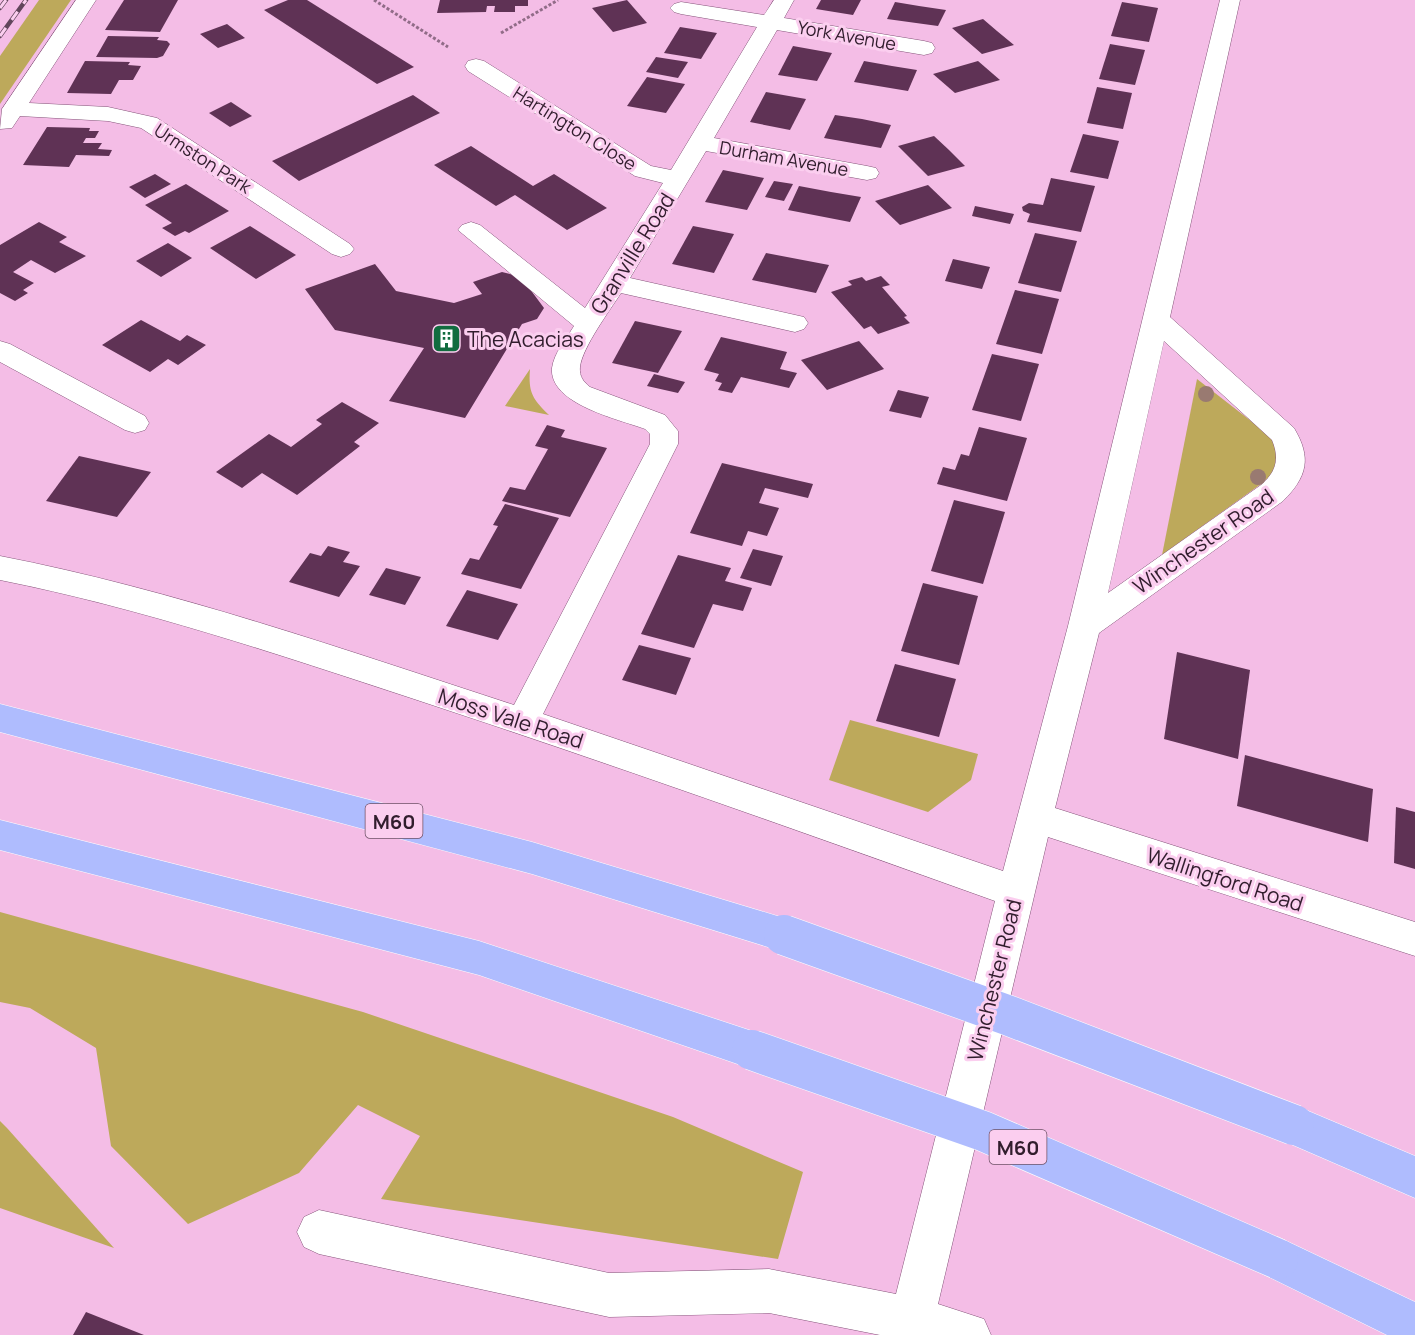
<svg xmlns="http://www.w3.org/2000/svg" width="1415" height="1335" font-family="Manrope,sans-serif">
  <rect width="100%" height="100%" fill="#f4bde6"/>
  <g fill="#bda95b">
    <polygon points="39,0 71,0 0,104 0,56"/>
    <path d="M 530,369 C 528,393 533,399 549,415 L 505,406 Z"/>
    <polygon points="1197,379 1260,428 1274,442 1279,460 1272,474 1261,484 1162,555"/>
    <polygon points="850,720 978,754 971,780 928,812 829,780"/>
    <polygon points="0,912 363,1012 673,1117 803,1172 778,1259 381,1199 420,1136 358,1105 299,1173 188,1224 111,1146 96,1048 30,1008 0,1002"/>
    <polygon points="0,1121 7,1128 114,1248 0,1208"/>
  </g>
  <g fill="#5f3255">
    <polygon points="124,0 178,0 160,32 105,30"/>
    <polygon points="288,0 307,0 414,67 377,84 264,10"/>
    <polygon points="440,0 528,0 528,6 515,6 515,12 494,12 495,6 487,6 486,12 437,13"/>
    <polygon points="627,0 647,23 613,32 592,8"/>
    <polygon points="821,0 861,0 853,15 816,9"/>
    <polygon points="895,2 919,6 946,10 938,26 887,19"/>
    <polygon points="1122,2 1158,8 1149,42 1111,36"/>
    <polygon points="983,19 997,31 1014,45 982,54 952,28"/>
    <polygon points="227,24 245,38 218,48 200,34"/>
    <polygon points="680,27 717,33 701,59 664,53"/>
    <polygon points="108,36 159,37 157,40 167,41 170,44 163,56 157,58 96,57"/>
    <polygon points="1110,44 1145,50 1135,85 1099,79"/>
    <polygon points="793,46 832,53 817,81 778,75"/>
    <polygon points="656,57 688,62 678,78 646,72"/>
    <polygon points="85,61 130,62 128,65 141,66 133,80 119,80 111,94 67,93"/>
    <polygon points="864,61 892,66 917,70 908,91 854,82"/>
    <polygon points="978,61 1000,80 955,93 933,74"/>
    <polygon points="647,77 685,84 666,113 627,106"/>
    <polygon points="1097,87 1132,93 1123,129 1087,123"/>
    <polygon points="766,92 806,99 790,130 750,122"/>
    <polygon points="413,95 440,113 299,181 272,161"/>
    <polygon points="231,102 252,116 230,127 209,113"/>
    <polygon points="835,115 862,119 891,125 881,148 824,138"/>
    <polygon points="47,127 90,128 89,131 99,131 95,138 86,138 83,143 102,143 98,149 112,150 109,156 76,155 69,167 23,165"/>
    <polygon points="1083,134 1119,141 1108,179 1070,172"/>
    <polygon points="934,136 949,150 965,166 928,176 898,146"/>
    <polygon points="471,146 533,186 554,174 607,208 567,230 515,195 496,206 434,165"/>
    <polygon points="723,170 764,178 747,210 705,202"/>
    <polygon points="155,174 171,184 145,198 129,187"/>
    <polygon points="1051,178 1095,186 1081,232 1027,222 1030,214 1023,211 1022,207 1029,203 1043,205"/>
    <polygon points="774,181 793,184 784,201 765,197"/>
    <polygon points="186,184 229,211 189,233 185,231 175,236 162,228 172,223 145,205"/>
    <polygon points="928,185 952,208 900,225 875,201"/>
    <polygon points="799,186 831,192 861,197 850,222 788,210"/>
    <polygon points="975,206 1014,214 1010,224 972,216"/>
    <polygon points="39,222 67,237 59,242 86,256 55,273 31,260 13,272 34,283 23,290 28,293 15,301 0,293 0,245"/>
    <polygon points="250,226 296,255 256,279 210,248"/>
    <polygon points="693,226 734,234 714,273 672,264"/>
    <polygon points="1035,233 1077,241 1061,292 1018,283"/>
    <polygon points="168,243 192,258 161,277 136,261"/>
    <polygon points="766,253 829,265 816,293 752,280"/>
    <polygon points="953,259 990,267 982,289 945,281"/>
    <polygon points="375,264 396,291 454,303 482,294 473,282 502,272 521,277 544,308 537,319 522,324 465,418 389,401 424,348 335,330 305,289"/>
    <polygon points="881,276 890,285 882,287 907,316 904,317 910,323 878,334 871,326 864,329 831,292 852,285 848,281 862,277 866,281"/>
    <polygon points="1015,290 1059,299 1042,354 996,344"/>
    <polygon points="141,320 180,341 187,335 206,345 178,365 168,359 150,372 102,345"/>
    <polygon points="635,321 682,331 658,373 612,363"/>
    <polygon points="721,337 787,352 780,369 797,373 789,388 741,377 732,393 718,390 722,383 715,381 719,374 704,370"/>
    <polygon points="859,341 884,369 827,390 801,360"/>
    <polygon points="992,354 1039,364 1021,421 972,410"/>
    <polygon points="654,374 685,382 678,393 647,386"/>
    <polygon points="898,390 929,397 921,418 889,411"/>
    <polygon points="342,402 379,423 354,442 360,446 297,495 262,473 242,488 216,472 269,434 291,447 322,424 316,420"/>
    <polygon points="547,425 565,430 561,437 607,448 570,517 502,501 510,487 525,490 548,449 535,446"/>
    <polygon points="979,427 1027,438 1007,501 937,484 943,467 955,470 961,454 969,456"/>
    <polygon points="79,456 151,472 117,517 46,501"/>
    <polygon points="722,463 813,484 808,498 765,488 759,503 779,508 767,536 748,531 742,546 690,533"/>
    <polygon points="954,500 1005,512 983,584 931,571"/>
    <polygon points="505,504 559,518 521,589 461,574 470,558 479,560 498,526 493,525"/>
    <polygon points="328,546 350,552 343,562 360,566 339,597 289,582 310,553 321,556"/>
    <polygon points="753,549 783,556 771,586 740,578"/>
    <polygon points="678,555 731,568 725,581 752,588 743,611 713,604 694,648 641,634"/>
    <polygon points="386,568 421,577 405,605 369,595"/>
    <polygon points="923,583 978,596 959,665 901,651"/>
    <polygon points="467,590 518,604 498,640 446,626"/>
    <polygon points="639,645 691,658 676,695 622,680"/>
    <polygon points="1177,652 1250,670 1238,759 1164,739"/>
    <polygon points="895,664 956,679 939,737 876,721"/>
    <polygon points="1245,755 1373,789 1368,842 1237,806"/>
    <polygon points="1396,807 1415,812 1415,869 1394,863"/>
    <polygon points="86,1312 144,1335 73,1335"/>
  </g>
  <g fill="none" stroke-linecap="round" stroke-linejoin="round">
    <defs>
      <g id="minor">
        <polygon points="76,0 96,0 29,103 108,107 157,118 350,244 354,249 350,254 341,257 332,254 141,128 108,121 20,116 12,128 0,129 2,109"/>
        <path d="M 774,0 L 794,0 L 784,18 L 924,41 L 932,43 L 935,48 L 932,53 L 924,55 L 777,30 L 714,138 L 867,166 L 876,168 L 879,173 L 876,178 L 867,180 L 706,151 L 630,278 L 804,317 L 808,323 L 804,329 L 795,332 L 621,293 C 610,310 582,348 580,367 C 579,377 584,382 590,387 L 665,415 L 678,431 L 678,444 L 543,714 L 1003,871 L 1068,626 L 1220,0 L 1240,0 L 1170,317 L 1294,428 C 1312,458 1307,477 1283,501 L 1099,633 L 1055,808 L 1415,922 L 1415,956 L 1048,837 L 938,1304 L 984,1319 L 991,1335 L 880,1335 L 769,1313 L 609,1317 L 319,1254 L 304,1247 L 297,1232 L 304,1217 L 319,1210 L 609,1273 L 769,1269 L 896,1294 L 995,901 C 802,832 609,763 414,699 C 277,654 141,608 0,580 L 0,556 C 175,590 345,650 514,705 L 650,444 L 650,434 L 645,429 C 618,419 549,404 552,368 C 554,353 566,339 574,326 L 458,230 L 462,225 L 471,222 L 480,225 L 585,308 L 663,183 L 635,176 L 468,71 L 465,66 L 468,61 L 476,59 L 484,61 L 651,166 L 671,170 L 757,27 L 681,14 L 674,12 L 670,8 L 674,4 L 681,2 L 764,15 ZM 1164,341 L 1272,440 C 1280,459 1276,472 1261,485 L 1108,593 Z"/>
        <polygon points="0,341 10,344 145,416 149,423 145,430 135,433 125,430 0,362"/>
      </g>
      <g id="highway">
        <polygon points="0,704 532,842 784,918 797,923 803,935 797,947 784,952 532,874 0,732"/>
        <polygon points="0,820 479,941 752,1031 766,1037 772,1050 766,1063 752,1069 479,975 0,850"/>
        <polygon points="1294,1105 1415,1156 1415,1198 1279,1139 1273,1125 1279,1111"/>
        <polygon points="1278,1237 1415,1302 1415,1335 1387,1335 1263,1274 1256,1259 1263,1244"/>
      </g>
    </defs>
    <use href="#minor" stroke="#85557a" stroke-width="1"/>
    <use href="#highway" stroke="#fff" stroke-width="1"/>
    <g stroke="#916c88" stroke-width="3" stroke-dasharray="3 2" stroke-linecap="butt">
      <polyline points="374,0 448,47"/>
      <polyline points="501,33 558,0"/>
    </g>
    <use href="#minor" fill="#fff" fill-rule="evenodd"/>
    <use href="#highway" fill="#afbcfe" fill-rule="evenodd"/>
    <defs>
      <g id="rail">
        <polyline points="0,8 6,0"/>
        <polyline points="0,36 26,0"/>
      </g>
    </defs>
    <use href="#rail" stroke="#61455b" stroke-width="4.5"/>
    <use href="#rail" stroke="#fbceef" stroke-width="3" stroke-dasharray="10" stroke-linecap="butt"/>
    <defs>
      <g id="highway-bridge">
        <polyline points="784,935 1007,1015 1294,1125"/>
        <polyline points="752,1050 983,1131 1278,1259"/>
      </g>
    </defs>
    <use href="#highway-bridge" stroke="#fff" stroke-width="41" stroke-linecap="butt"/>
    <use href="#highway-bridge" stroke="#afbcfe" stroke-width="40"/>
  </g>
  <g fill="#997a71">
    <circle cx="1206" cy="394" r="8"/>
    <circle cx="1258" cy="477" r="8"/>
  </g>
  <defs>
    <symbol id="building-square" viewBox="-11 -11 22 22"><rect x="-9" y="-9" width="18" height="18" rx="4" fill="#116c3f" stroke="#fbceef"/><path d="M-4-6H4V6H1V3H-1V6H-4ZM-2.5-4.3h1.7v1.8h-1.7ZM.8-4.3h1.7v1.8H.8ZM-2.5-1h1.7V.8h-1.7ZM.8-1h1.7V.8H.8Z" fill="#fff"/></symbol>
  </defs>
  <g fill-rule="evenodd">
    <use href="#building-square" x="430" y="322" width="33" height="33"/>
  </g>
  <g text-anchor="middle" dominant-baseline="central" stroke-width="6" stroke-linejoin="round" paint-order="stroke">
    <g font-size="18" fill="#311d2d" stroke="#fbceef">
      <text transform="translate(847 35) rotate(10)">York Avenue</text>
      <text transform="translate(575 128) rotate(32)">Hartington Close</text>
      <text transform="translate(203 158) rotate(33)">Urmston Park</text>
      <text transform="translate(784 158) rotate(10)">Durham Avenue</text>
    </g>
    <g fill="#fbceef" stroke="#6e5267" stroke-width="1.5">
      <rect x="365.5" y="804" width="57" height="34" rx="4.5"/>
      <rect x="989.5" y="1130" width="57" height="34" rx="4.5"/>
    </g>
    <g font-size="20" font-weight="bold" fill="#311d2d">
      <text x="394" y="821">M60</text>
      <text x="1018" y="1147">M60</text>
    </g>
    <g font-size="21" fill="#311d2d" stroke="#fbceef">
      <text transform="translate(632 253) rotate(-58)">Granville Road</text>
      <text transform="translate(1203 541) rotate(-35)">Winchester Road</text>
      <text transform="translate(511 718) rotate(18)">Moss Vale Road</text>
      <text transform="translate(1225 879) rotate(18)">Wallingford Road</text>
      <text transform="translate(994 980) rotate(-76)">Winchester Road</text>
    </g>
    <g font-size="21" fill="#311d2d" stroke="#fbceef" text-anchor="start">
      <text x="467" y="339">The Acacias</text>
    </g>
  </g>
</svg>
